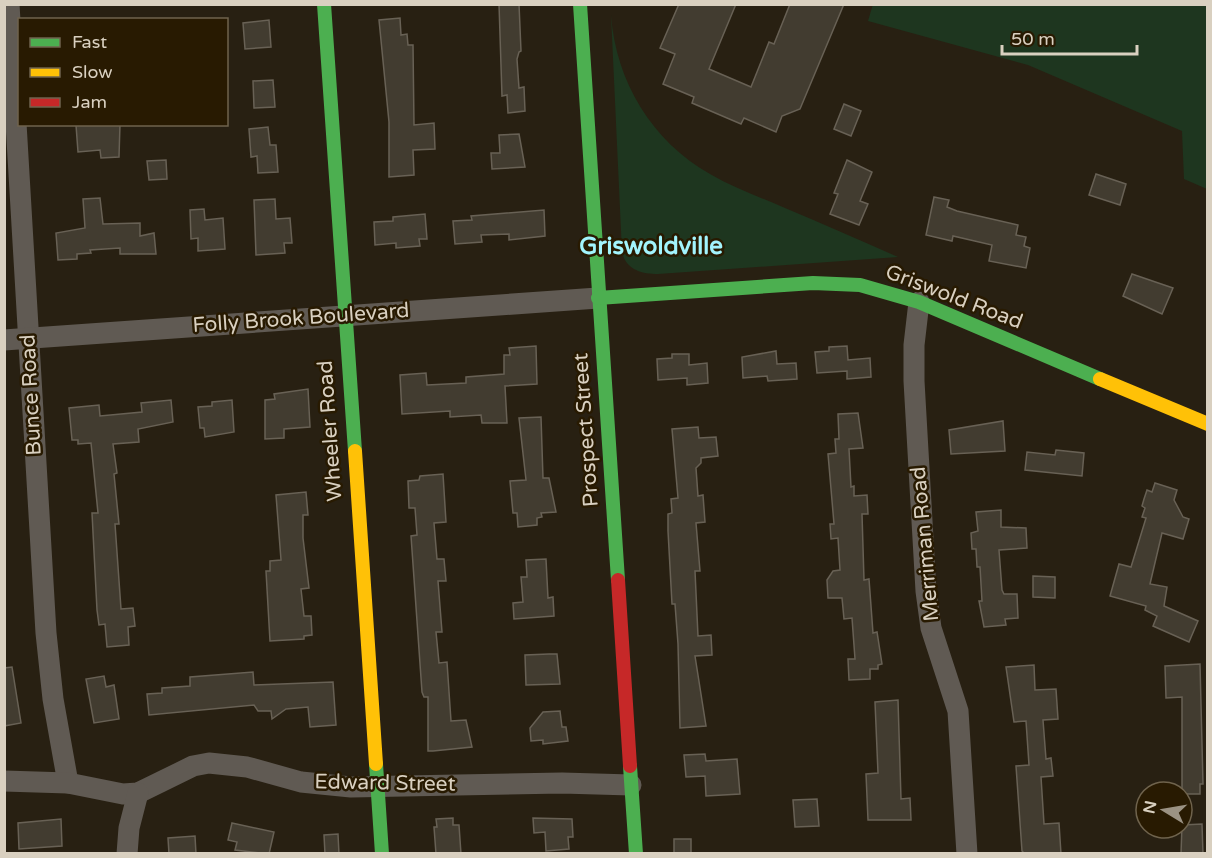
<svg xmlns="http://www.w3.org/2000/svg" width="1212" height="858" font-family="'Varela Round',sans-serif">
  <rect width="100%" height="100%" fill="#282012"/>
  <g fill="#1e361f">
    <polygon points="873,4 1207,5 1207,189 1184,179 1182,131 1028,65 868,21"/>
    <path d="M 611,15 C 616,82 652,141 710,174 C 734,188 760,197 785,208 C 823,224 860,240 898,257 L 658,274 C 642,274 626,270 622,252 Z"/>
  </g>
  <g fill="#423c30" stroke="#686155" stroke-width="1.5">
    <polygon points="499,4 519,4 521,51 519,52 517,59 519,88 524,87 525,111 508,113 507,95 502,96"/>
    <polygon points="679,4 736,4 709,69 751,87 769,42 774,44 790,4 844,4 800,109 782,116 776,132 744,118 741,124 692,103 694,97 663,84 675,54 660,48"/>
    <polygon points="400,18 401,35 407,34 408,45 413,45 414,125 434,123 435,149 413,150 414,175 389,177 389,122 379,20"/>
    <polygon points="269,20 271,47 245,49 243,23"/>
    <polygon points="273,80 275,107 254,108 253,81"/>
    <polygon points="844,104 861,111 851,136 834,129"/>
    <polygon points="120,124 119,157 101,158 100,150 78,152 76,125"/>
    <polygon points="268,127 270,145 276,145 278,172 258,173 257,156 251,157 249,129"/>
    <polygon points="519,134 525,167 492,169 491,153 500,153 499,135"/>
    <polygon points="166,160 167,179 149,180 147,161"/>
    <polygon points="847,160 872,172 860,201 868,204 859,225 830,214 838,194 834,193"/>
    <polygon points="1096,174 1126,184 1120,205 1089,195"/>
    <polygon points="934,197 949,200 947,207 957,211 1018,225 1016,235 1026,237 1024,246 1030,248 1026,268 989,261 992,245 953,236 952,241 926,235"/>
    <polygon points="100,198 103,224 140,223 140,236 154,233 156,254 120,254 120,248 90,250 91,253 77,254 77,259 58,260 56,233 85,228 83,199"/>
    <polygon points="275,199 276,219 290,218 292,243 284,243 285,253 256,255 254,200"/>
    <polygon points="204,209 205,220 223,218 225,249 198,251 198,238 191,239 190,210"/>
    <polygon points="544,210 545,236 509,240 509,234 481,235 482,242 455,244 453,221 472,220 471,216"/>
    <polygon points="425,214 427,239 419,239 420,246 396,248 396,243 375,245 374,222 393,221 393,217"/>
    <polygon points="1132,274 1173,288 1162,314 1123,296"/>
    <polygon points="536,346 537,384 505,386 507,423 482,423 481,415 450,417 450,411 402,414 400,375 426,373 427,385 466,383 466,377 504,374 504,355 510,355 509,348"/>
    <polygon points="847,346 848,360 870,358 871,377 847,379 847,371 817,373 815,352 829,351 829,347"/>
    <polygon points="776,351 777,364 796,363 797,379 768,381 767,376 743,378 742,357"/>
    <polygon points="672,354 689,354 689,365 707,363 708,383 687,385 687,378 658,380 657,359 672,358"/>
    <polygon points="308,389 310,427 284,429 284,438 265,439 265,400 275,399 274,394"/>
    <polygon points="171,400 173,422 138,429 139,442 113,444 117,473 114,474 119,524 115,524 121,609 133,608 135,626 128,627 129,645 107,647 105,624 99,625 97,610 92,513 98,513 91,443 78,444 78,440 72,440 69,408 99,405 100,416 142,412 141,403"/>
    <polygon points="232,400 234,432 205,437 204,428 200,428 198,407 212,406 212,402"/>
    <polygon points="858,413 863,448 849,449 851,487 854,486 854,496 867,495 868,514 862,514 864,580 869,579 873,633 877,632 882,664 878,665 878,669 870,669 870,679 849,680 848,659 855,659 852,618 844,619 842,598 828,598 827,580 833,571 840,570 838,538 831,539 830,524 834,524 828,454 836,453 835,439 839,439 838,414"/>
    <polygon points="541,417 543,478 549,478 556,512 541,513 542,517 537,518 537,525 518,527 517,513 513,513 510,481 526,480 519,418"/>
    <polygon points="1003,421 1005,451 951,454 949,430"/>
    <polygon points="698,427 699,438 716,437 718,456 701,458 701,463 696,468 698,496 703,495 705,522 696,523 700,571 695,571 698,636 711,635 712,655 695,656 706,726 680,728 678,644 675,604 672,604 668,531 668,514 672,513 671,499 678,498 672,429"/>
    <polygon points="1056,450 1084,453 1082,476 1025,470 1027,452 1055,455"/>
    <polygon points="443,474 446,522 434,523 437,559 444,559 446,581 438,581 442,632 436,632 439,663 447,662 451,721 466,720 472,747 433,751 428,751 428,697 424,697 422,692 411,536 417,535 415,508 409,508 408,481 419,480 420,476"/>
    <polygon points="1155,483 1177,490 1174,500 1183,517 1189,519 1183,539 1162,533 1150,584 1167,587 1164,606 1198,621 1189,642 1153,626 1157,616 1145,610 1146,606 1110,596 1119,564 1131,567 1146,518 1142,517 1145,508 1142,506 1144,499 1147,490 1152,492"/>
    <polygon points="306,492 308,515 303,515 303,538 309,588 301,589 304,616 311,616 312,635 304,636 304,639 270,641 266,571 270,571 270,561 281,560 276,495"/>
    <polygon points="1001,510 1001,527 1026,528 1027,548 999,550 1002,590 1004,594 1017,594 1018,618 1005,619 1006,625 984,627 979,601 982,601 980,567 977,567 976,549 972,549 971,533 978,531 976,512"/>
    <polygon points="546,559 548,598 553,597 554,616 514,619 513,603 523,602 521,577 527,577 526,560"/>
    <polygon points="1033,576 1055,577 1055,598 1033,597"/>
    <polygon points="549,654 557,654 560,684 526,685 525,655"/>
    <polygon points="1200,664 1203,784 1200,784 1200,794 1182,794 1182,697 1166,698 1165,666"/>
    <polygon points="1034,665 1035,690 1056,689 1058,719 1043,720 1046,759 1051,758 1053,776 1041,777 1044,824 1059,823 1061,854 1025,854 1022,851 1016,766 1029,765 1026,721 1014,722 1006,667"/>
    <polygon points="12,667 21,723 4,726 4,668"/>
    <polygon points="253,672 254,685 333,682 336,725 310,727 308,707 286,709 272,719 271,711 258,711 254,705 149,715 147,694 162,693 162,688 190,686 190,677"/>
    <polygon points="104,676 106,687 114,685 119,719 94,723 86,679"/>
    <polygon points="898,700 901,799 910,798 911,820 868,820 866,774 878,773 875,702"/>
    <polygon points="560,711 562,727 566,727 568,741 543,744 543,740 531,741 530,728 543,712"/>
    <polygon points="705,754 706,761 737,759 740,794 706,796 705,776 686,777 684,755"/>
    <polygon points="817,799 819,826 795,827 793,800"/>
    <polygon points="453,818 453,825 459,825 461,854 436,854 434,827 437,827 436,819"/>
    <polygon points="533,818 572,819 573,837 568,837 569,849 546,851 545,832 534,833"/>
    <polygon points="61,819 62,846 19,849 18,823"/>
    <polygon points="232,823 274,832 269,854 235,850 237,842 228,840"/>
    <polygon points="1202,824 1203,854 1181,854 1182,825"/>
    <polygon points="338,834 339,854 325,854 324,835"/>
    <polygon points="195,836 196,854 169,854 168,838"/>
    <rect x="674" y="839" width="17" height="15"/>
  </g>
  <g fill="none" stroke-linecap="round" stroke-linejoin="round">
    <g stroke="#605a53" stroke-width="21">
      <polyline points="9,4 46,633 53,699 68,783"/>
      <polyline points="919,302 914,345 914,381 926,591 931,628 958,711 967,854"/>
      <polyline points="4,340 598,298"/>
      <polyline points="4,781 68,783 123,794 138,793 193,766 209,763 247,767 301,782 351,787 562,783 631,785"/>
      <polyline points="127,854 129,828 138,793"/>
    </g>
    <g stroke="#4caf50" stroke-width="14">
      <polyline points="324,4 355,451"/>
      <polyline points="580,4 618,580"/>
      <polyline points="598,298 813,283 860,285 919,302 1100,379"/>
      <polyline points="376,764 382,854"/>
      <polyline points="630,766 636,854"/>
    </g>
    <g stroke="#ffc107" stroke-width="14">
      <polyline points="1100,379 1208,424"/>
      <polyline points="355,451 376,764"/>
    </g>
    <polyline stroke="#c62828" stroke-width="14" points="618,580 630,766"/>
  </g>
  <g text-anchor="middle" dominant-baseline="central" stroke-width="5" stroke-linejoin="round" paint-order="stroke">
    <g font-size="21" fill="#d9d0c0" stroke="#281a01">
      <text transform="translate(954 297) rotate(21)">Griswold Road</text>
      <text transform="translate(301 318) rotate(-4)">Folly Brook Boulevard</text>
      <text transform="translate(31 395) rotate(-93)">Bunce Road</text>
      <text transform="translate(586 430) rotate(-94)">Prospect Street</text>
      <text transform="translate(330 431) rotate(-94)">Wheeler Road</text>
      <text transform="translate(925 544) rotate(-95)">Merriman Road</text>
      <text transform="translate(385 783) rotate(1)">Edward Street</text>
    </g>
    <g font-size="24" font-weight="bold" fill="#a2f4fd" stroke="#281a01">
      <text x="651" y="246">Griswoldville</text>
    </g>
  </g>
  <rect width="1212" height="858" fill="none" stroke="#d9d0c0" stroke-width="12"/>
  <rect x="18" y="18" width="210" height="108" fill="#281a01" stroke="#6f634d" stroke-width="1.5"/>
  <rect x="30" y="38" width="30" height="9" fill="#4caf50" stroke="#6f634d" stroke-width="1.5"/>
  <text x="72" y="48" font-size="18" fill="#d9d0c0">Fast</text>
  <rect x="30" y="68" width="30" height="9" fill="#ffc107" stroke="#6f634d" stroke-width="1.5"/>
  <text x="72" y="78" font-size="18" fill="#d9d0c0">Slow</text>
  <rect x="30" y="98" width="30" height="9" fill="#c62828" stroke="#6f634d" stroke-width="1.5"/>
  <text x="72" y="108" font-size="18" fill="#d9d0c0">Jam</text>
  <g transform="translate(1164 810) rotate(281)"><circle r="28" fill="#281a01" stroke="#6f634d" stroke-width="1.5"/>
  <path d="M0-4.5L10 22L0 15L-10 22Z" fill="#9b9283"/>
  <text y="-9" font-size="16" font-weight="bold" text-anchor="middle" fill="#d9d0c0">N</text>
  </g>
  <path d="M1002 45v9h135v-9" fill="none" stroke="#d9d0c0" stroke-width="3"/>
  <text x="1011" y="45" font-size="18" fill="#d9d0c0" stroke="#281a01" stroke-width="4.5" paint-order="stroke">50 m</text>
</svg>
